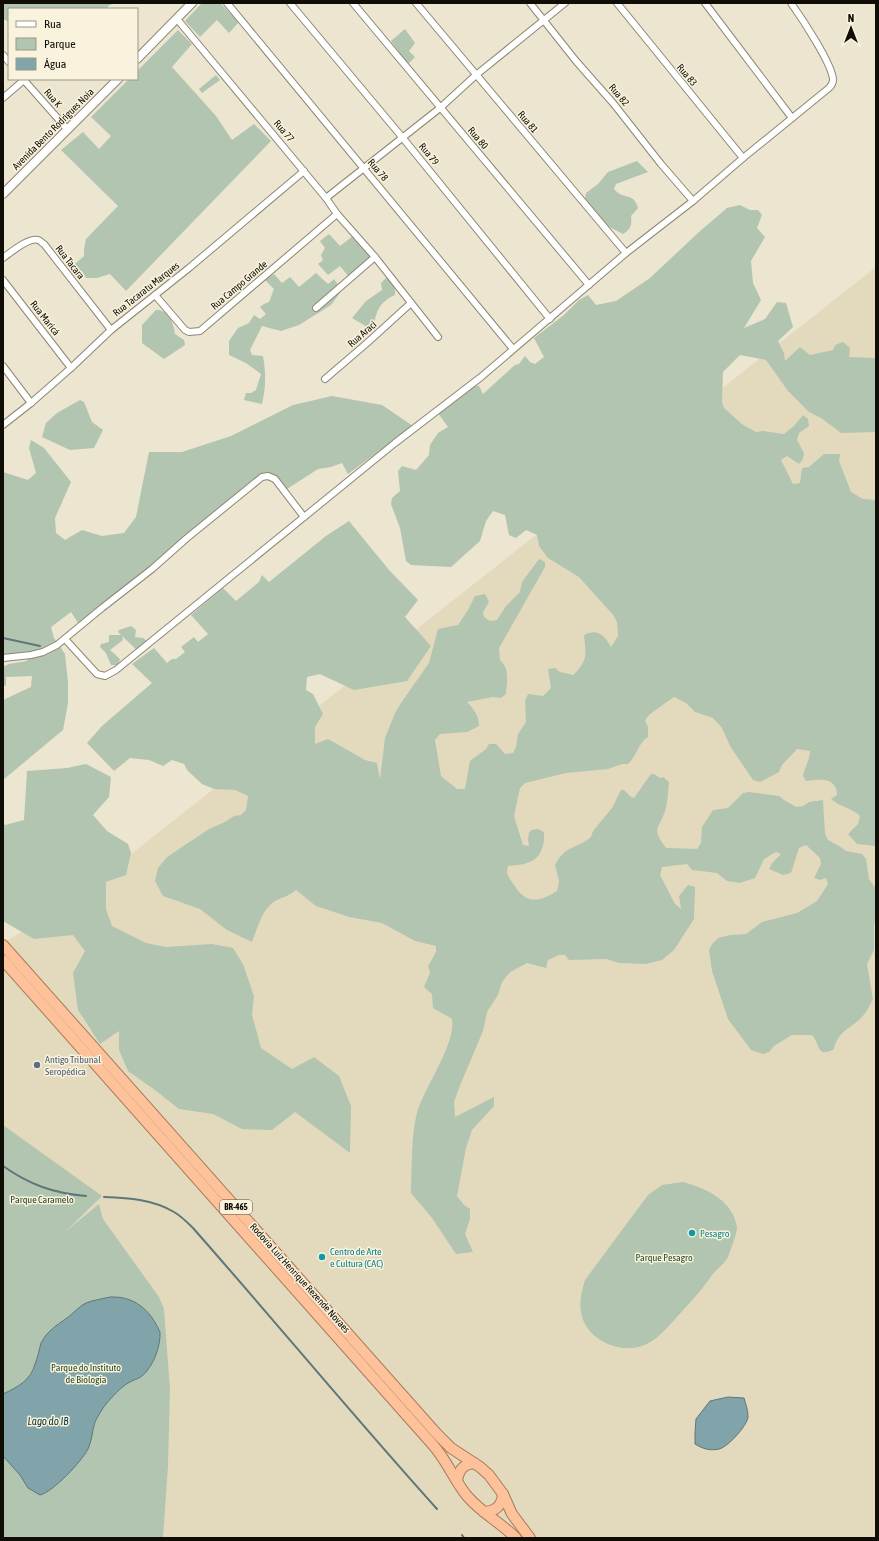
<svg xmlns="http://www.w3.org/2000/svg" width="879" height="1541" font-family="'Asap Condensed',sans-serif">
  <rect width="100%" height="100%" fill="#ece5d0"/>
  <polygon fill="#e3dabe" points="876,267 876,1538 3,1538 3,943 69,903"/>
  <g fill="#b1c5b0">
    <polygon points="3,3 115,3 108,6 108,9 9,9 9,22 3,19"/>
    <polygon points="202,3 220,3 239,22 229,33 217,20 200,37 185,21"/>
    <polygon points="405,29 415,43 409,51 415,57 408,64 391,41"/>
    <polygon points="178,30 192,44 172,67 216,116 232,140 254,124 271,141 126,291 110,274 97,278 86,278 82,271 78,271 75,268 75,264 84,256 84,249 86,239 118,206 61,150 83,132 99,149 111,136 91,117 129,79 137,79 137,71"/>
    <polygon points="216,75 220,80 202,93 199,89"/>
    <path d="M 637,161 L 648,172 L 616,184 L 614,189 C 624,201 633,191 638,208 L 631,216 C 632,225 631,229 623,234 L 604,224 L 585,199 L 586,193 L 598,184 L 608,172 Z"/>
    <path d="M 740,205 L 750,210 L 758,210 L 762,215 L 757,228 L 765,237 L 751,261 L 753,283 L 761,300 L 744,328 L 765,319 L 777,302 L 786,303 L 793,327 L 778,341 L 784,353 L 785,361 L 800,347 L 810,355 L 833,350 L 835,345 L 843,342 L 850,348 L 849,357 L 876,358 L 876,432 L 841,433 L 821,418 L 809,412 L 788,391 L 766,360 L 740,355 L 723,372 L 722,402 L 724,408 L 743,425 L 756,432 L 763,431 L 784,434 L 794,426 L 803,415 L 808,419 L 809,426 L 799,433 L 797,440 L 804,453 L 803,459 L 799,464 L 787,456 L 781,460 L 793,484 L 800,483 L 802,468 L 809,467 L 824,454 L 840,454 L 839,461 L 851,492 L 863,499 L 876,500 L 876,846 L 857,844 L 848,834 L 858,824 L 860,816 C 852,808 840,807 831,799 L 837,795 C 837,777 819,779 806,781 L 803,776 C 805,767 810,759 810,751 L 797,749 L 782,765 L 779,772 L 760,782 L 753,780 L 730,746 L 722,728 L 713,718 L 695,712 L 686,703 L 674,697 L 650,714 L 645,720 L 648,727 L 648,737 C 638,743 637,756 628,764 L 622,764 L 608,769 L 566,773 L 525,783 L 520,788 L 514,816 L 523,845 L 529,846 L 528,839 L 529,833 L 531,830 L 538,829 L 544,832 C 545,845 541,859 527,863 C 522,865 515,865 508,866 L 507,872 C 508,878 513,883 516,888 C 528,905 541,901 557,891 L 559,881 L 555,865 C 565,845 577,849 591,837 L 593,831 L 612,808 L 621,790 L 624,790 L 631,797 L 634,798 L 651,774 L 654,774 L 660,778 L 663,777 L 669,782 C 668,791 668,802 665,811 C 658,832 651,827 666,848 L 697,849 L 701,843 L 702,827 L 713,810 L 728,808 L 743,793 L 749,792 L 779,796 L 784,800 L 796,807 L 803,806 L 809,802 L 823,800 L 825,834 L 828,840 L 841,847 L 846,851 L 862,854 L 866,859 L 869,879 L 876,889 L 876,920 L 874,924 L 874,950 L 867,964 L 873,999 C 870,1005 866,1013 861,1018 C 850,1029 838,1031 834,1049 C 817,1059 820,1044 812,1035 L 792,1035 L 774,1046 L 769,1052 L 763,1054 L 751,1050 L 728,1019 L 712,971 L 709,950 L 712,944 L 718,938 L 730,935 L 746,934 L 762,922 L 797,913 L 817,901 L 828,884 L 826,878 L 820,880 L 814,878 L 821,864 L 820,858 L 806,845 L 799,848 L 791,873 L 783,875 L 769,869 L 772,863 L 781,854 L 776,852 L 764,859 L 755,878 L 740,883 L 727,881 L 717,873 L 692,870 L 687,864 L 662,867 L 660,875 L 675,904 L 681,909 L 679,896 L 688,885 L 695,887 L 694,919 L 674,950 L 662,960 L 646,964 L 619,963 L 606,959 L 569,960 L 565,955 L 559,955 L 548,960 L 546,968 L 527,963 L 510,972 L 502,982 L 498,995 L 487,1012 L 483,1031 L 461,1083 L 454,1102 L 455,1117 L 494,1097 L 494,1106 L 472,1130 L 466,1148 L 457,1196 L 464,1205 L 470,1209 L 470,1219 L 465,1234 L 473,1252 L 456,1254 L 432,1218 L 411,1193 C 412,1170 411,1135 417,1113 C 424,1087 456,1045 452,1019 L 433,1008 L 432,994 L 424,987 L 430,973 L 428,966 L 436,952 L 436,946 L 415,941 L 382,923 L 349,917 L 316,906 L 296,890 C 289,897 277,898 271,904 C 261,913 257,930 252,942 L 227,930 L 200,909 L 163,896 L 155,881 L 158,868 L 167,857 L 209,829 L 223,823 L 234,816 L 241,815 L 246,810 L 248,796 L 235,790 L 214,789 L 202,784 L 187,770 L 184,764 L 172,760 L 163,766 L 149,760 L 130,758 L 114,771 L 87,743 L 102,726 L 152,683 L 132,664 L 154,648 L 167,663 L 172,659 L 176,659 L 185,652 L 181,647 L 194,637 L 198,642 L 208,634 L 191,615 L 223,588 L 236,601 L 259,582 L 262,575 L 269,582 L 326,536 L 349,521 L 389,570 L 418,600 L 405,617 L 431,646 L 407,681 L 354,690 L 320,674 L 307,677 L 306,690 L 313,694 L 323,714 L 315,727 L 315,744 L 328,739 L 365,760 L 377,763 L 380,779 L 385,738 L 395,713 L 401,703 L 429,663 L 438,629 L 458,625 L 468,610 L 475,596 L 485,594 L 489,602 L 483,612 L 484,617 L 490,621 L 497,620 L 506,606 L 520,592 L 522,582 L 539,559 L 545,562 L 545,567 L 499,648 L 500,660 C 510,669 507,681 506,694 L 501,698 L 493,697 L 467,702 C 474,709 479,716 479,726 L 467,732 L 440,734 L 435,740 L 441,776 L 457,789 L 465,789 L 470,761 L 486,749 L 489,744 L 496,744 L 505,754 L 513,753 L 516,747 L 518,734 L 526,722 L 525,701 L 528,694 L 543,696 L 551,688 L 548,669 L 555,668 L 560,672 L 573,675 C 588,661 586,655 584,635 C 598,628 605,636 611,647 L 618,636 L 617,622 L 614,616 L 579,577 L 548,558 L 539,546 L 537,535 L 526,530 L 516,538 L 509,535 L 505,515 L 493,511 L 486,521 L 480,541 L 451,567 L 411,565 L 406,561 L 400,528 L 391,504 L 392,498 L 400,491 L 398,471 L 402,466 L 416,470 L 429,455 L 430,445 L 438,433 L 448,427 L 438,413 L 475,386 L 479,386 L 483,394 L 515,365 L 519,364 L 525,356 L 530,362 L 535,364 L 544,357 L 534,338 L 564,315 L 579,300 L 588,295 L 596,305 L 616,301 L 650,278 L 699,232 L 727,208 Z"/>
    <polygon points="329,234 340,246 353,236 373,260 350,278 340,266 328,275 318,264 323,260 321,255 325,248 320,241"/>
    <path d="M 316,273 L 328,284 L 334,279 L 342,290 L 331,305 L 299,325 L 281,331 L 262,326 L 250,350 L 252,355 L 263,356 C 266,373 266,387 262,404 L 244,400 L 246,393 L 251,393 L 256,390 L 261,374 L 246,363 L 229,355 L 229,341 L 238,328 L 249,323 L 254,315 L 260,319 L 266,314 L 260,307 L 264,304 L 269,302 L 274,289 L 265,280 L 274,274 L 282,283 L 290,277 L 299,287 Z"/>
    <path d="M 387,277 C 395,281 395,287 395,295 C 377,303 377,313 372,330 L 352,318 L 366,301 L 382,290 L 381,283 Z"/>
    <path d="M 156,310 C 169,309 174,324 175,334 L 184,340 L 185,345 L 164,359 L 142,343 L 142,325 Z"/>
    <polygon points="332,396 382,405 413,426 348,474 342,463 331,467 318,469 287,489 266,472 214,512 141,575 78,623 71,612 51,627 54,638 65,654 68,682 68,703 63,730 3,780 3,739 4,737 3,734 3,700 31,687 32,676 6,677 6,686 3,685 3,667 9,664 27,661 29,654 3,656 3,472 28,480 36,473 29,448 31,440 44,448 71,482 55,518 56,533 65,540 82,530 102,536 124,533 136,517 149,452 182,452 231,436 293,405"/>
    <polygon points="80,400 84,402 92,422 103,430 94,448 70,450 42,437 46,423 57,413"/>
    <polygon points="131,626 136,630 135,637 143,638 148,642 138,651 122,636 123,640 110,650 120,659 118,665 111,665 106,653 100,647 101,644 109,642 109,635 121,635 118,632 119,630"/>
    <polygon points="86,764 111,777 109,797 93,815 107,831 128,844 131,853 126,875 106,882 106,909 112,926 146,943 166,947 212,944 233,948 243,964 254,996 252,1015 261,1048 292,1069 314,1057 339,1076 351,1106 350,1153 295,1112 272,1130 242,1129 213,1114 179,1109 155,1090 128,1071 119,1050 119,1031 100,1044 78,1010 73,973 85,951 73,935 34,939 3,921 3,823 5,825 24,820 27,771 67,768"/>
    <polygon points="3,1125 102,1196 66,1231 99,1204 103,1219 159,1297 164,1309 170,1389 168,1466 163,1538 3,1538"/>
    <path d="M 683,1182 C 706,1188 734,1201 737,1228 C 737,1233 730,1252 728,1257 C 724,1265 715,1270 710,1278 C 703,1288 695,1297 687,1306 C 675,1318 659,1341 642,1346 C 618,1354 585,1339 581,1312 C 579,1301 582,1290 585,1280 L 648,1195 L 662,1185 Z"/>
  </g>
  <g fill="#80a4a9" stroke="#5e7778">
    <path d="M 110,1297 C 135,1296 150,1310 160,1332 C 161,1346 153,1367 142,1376 C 138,1379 133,1380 128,1383 C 120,1388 113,1396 106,1404 C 102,1409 98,1416 95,1422 C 92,1431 92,1441 88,1449 C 82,1461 53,1492 40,1495 L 28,1488 L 20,1475 L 3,1456 L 3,1394 C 18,1387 31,1380 35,1364 C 38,1357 39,1350 41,1343 C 47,1331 57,1325 67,1318 C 74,1313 78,1307 86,1303 C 93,1300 102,1299 110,1297 Z"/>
    <path d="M 728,1397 L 744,1398 C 746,1405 748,1410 748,1417 C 747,1426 728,1447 719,1449 C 710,1451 703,1449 695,1444 L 695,1432 L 696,1419 L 710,1401 Z"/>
  </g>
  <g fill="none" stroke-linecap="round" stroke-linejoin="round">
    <g stroke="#5e7778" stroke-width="2">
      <polyline points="3,638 40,646"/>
      <path d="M 3,1166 C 30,1185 53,1193 86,1196"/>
      <path d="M 104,1197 C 128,1198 152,1199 174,1212 C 181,1216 187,1222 193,1228 C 275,1321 354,1417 437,1509"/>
      <polyline points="462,1535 464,1538"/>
    </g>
    <defs>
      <g id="minor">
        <polyline points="227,3 513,349"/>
        <polyline points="290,3 402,137 550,319"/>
        <polyline points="353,3 589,285"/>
        <polyline points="416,3 626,253"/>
        <polyline points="530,3 576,61 613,103 661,164 693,201"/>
        <polyline points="617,3 743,158"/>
        <polyline points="705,3 792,118"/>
        <polyline points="177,19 326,198 337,214 375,257 438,337"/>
        <polyline points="3,55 9,62"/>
        <polyline points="23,79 68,130"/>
        <polyline points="3,98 24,80"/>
        <polyline points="326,198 440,108 476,75 565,3"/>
        <path d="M 3,258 C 10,253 29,237 38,240 C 40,240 42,243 44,244 L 111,330"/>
        <polyline points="3,280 71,368"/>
        <polyline points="155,295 185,330 189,332 200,331 337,214"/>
        <polyline points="316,308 375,257"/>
        <polyline points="3,366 31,403"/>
        <polyline points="325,379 367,343 411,303"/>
        <polyline points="3,425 31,403 71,368 111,330 189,268 304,171"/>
        <path d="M 65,639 L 97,674 L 105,676 L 116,670 L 395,443 L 481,377 L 626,253 L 693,201 L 743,158 L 829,88 C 831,86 833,83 833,80 C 833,65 801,17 791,3"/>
        <polyline points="3,658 31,655 43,652 57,645 102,608 152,569 187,538 262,477 268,476 275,479 304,517"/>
      </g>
      <g id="tertiary">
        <polyline points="137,59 192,3"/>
        <polyline points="3,194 118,79"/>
      </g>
      <g id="trunk">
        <polyline points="3,945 437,1434 451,1448 480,1467 489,1475 503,1494 512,1514 530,1538"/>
        <path d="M 3,960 L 433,1445 C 448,1462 455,1482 468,1497 C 482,1513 501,1523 516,1538"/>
        <path d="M 457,1480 C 459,1470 463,1464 474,1463"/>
        <path d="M 484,1512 C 496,1511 502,1506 503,1494"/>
      </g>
    </defs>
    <use href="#minor" stroke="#8d8774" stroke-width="8"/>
    <use href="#tertiary" stroke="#8d8774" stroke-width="10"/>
    <use href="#trunk" stroke="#aa7957" stroke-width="12"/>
    <use href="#minor" stroke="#fff" stroke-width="6"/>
    <use href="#tertiary" stroke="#fff" stroke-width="8"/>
    <use href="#trunk" stroke="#fec29b" stroke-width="10"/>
  </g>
  <circle fill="#5c6f8a" stroke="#f9f3dd" stroke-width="1.5" cx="37" cy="1065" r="4"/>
  <g fill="#0f9aa8" stroke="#f9f3dd" stroke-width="1.5">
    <circle cx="692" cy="1233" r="4"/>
    <circle cx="322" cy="1257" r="4"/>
  </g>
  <g text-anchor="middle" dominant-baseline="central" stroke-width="3" stroke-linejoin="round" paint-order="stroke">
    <rect fill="#f9f3dd" stroke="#555246" stroke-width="1" x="220" y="1200" width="32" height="14" rx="3"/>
    <g font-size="9" font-weight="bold" fill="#0f0d06">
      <text x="236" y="1207">BR-465</text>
    </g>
    <g font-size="10" fill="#0f0d06" stroke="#f9f3dd">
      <text transform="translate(687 75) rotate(50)">Rua 83</text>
      <text transform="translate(619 95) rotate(50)">Rua 82</text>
      <text transform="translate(53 98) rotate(49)">Rua K</text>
      <text transform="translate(528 122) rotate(50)">Rua 81</text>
      <text transform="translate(53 129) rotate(-45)">Avenida Bento Rodrigues Noia</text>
      <text transform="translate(284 131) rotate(50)">Rua 77</text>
      <text transform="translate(478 138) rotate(50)">Rua 80</text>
      <text transform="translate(429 154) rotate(51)">Rua 79</text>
      <text transform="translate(378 170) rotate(50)">Rua 78</text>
      <text transform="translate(70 262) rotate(52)">Rua Tacara</text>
      <text transform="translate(239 285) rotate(-40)">Rua Campo Grande</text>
      <text transform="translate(146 289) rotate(-38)">Rua Tacaratu Marques</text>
      <text transform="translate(45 318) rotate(52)">Rua Maricá</text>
      <text transform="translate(362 334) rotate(-41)">Rua Araci</text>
      <text transform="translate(300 1278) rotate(48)">Rodovia Luiz Henrique Rezende Novaes</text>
    </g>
    <g font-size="10" fill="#4e5e75" stroke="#f9f3dd" text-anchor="start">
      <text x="45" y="1059">Antigo Tribunal<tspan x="45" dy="12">Seropédica</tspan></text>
    </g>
    <g font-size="10" fill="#254927" stroke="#f9f3dd">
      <text x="42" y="1199">Parque Caramelo</text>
      <text x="664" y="1257">Parque Pesagro</text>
      <text x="86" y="1367">Parque do Instituto<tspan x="86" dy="12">de Biologia</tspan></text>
    </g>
    <g font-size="10" fill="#0d838f" stroke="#f9f3dd" text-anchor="start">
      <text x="700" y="1233">Pesagro</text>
      <text x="330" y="1251">Centro de Arte<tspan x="330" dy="12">e Cultura (CAC)</tspan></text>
    </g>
    <g font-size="11" font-style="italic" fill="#0f3438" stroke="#f9f3dd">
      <text x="48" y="1421">Lago do IB</text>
    </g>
  </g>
  <rect width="879" height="1541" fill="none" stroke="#0f0d06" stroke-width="8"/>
  <rect x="8" y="8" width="130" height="72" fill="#f9f3dd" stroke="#9b9787"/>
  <rect x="16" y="21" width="20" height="6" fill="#ffffff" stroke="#9b9787"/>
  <text x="44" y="28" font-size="12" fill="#0f0d06">Rua</text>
  <rect x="16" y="38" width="20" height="12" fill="#b1c5b0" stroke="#9b9787"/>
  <text x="44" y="48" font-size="12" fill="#0f0d06">Parque</text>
  <rect x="16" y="58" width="20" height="12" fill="#80a4a9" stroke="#9b9787"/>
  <text x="44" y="68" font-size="12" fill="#0f0d06">Água</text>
  <g transform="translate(851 28)" stroke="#f9f3dd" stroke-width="3" paint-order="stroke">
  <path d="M0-3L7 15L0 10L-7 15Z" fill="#0f0d06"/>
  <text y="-6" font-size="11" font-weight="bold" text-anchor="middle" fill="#0f0d06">N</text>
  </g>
</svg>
